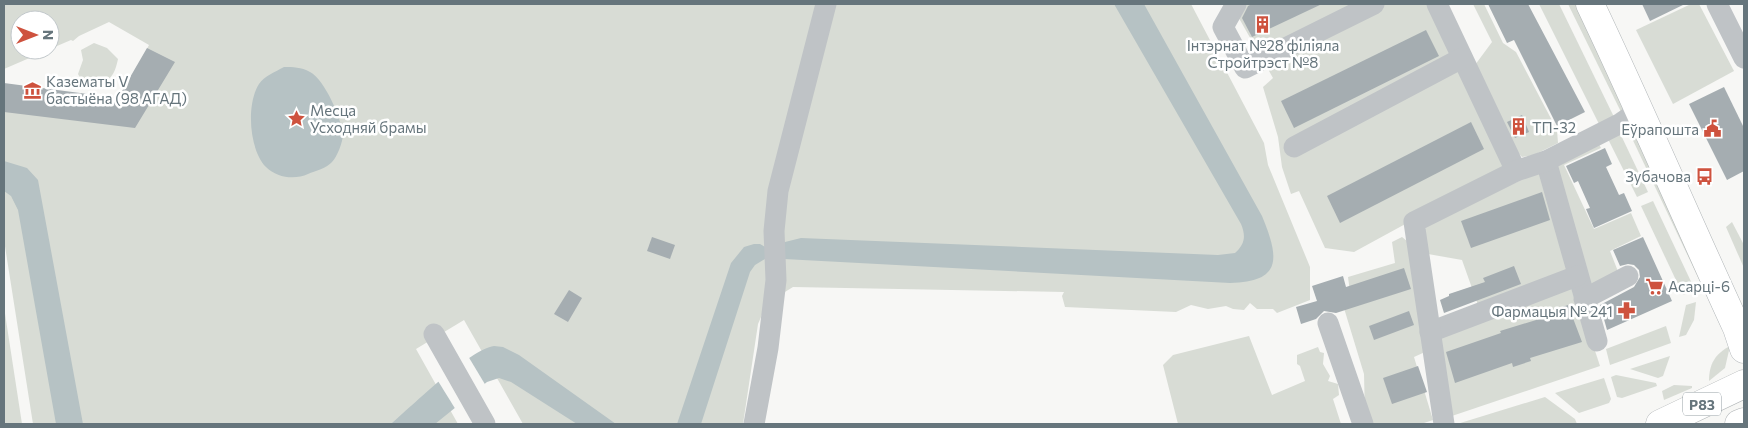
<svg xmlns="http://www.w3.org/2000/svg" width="1748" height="428" font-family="Commissioner,sans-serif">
  <rect width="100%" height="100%" fill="#f7f7f5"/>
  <g fill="#d8dcd5">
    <polygon points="4,4 1191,4 1264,143 1268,165 1310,267 1310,300 1277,313 1273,309 1257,309 1250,303 1244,310 1233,309 1226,306 1208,309 1191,305 1176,312 1065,307 1062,296 1064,292 793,287 767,303 758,324 743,424 523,424 464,320 416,349 458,424 33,424 4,240 4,85 119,101 149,45 109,22 79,36 73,41 71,40 50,49 50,20 20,20 20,50 48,50 4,69"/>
    <polygon points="1240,4 1429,4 1502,161 1502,168 1497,174 1354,252 1325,248 1299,191 1291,194 1282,167 1278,137 1263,87 1273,78 1236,13"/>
    <polygon points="1473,4 1484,4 1503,43 1516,52 1557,130 1558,143 1534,155 1522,157 1513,147 1475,65 1492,42"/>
    <polygon points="1539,4 1559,4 1614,117 1599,124"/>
    <polygon points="1568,4 1577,4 1624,108 1622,114"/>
    <polygon points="1691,4 1699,4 1734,71 1673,104 1636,30"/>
    <path d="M 94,43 L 107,48 L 118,59 C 113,83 105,83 83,83 L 78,74 L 83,60 L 81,50 Z"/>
    <polygon points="1619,131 1648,192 1637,197 1607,137"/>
    <polygon points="1629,132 1635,133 1723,330"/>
    <polygon points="1598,142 1601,148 1564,165 1594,229 1631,213 1641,236 1610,251 1619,274 1587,291 1555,162"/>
    <polygon points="1544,170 1572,273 1478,305 1462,260 1428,254 1423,233 1429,221"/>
    <polygon points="1653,201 1695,290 1683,295 1641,206"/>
    <polygon points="1732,222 1744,245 1744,268 1726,227"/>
    <polygon points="1402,237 1407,241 1425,352 1414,357 1433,420 1421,424 1368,424 1365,417 1364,374 1340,295 1350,292 1348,277 1395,263 1392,242"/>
    <polygon points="1573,284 1600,366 1446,418 1437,335"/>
    <polygon points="1696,302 1694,320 1686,335 1679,337 1686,305"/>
    <polygon points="4,307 22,424 4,424"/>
    <polygon points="1666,326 1671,343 1610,365 1606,349"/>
    <polygon points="1249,336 1272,395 1305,381 1300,366 1297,364 1297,355 1318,347 1320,352 1324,353 1323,364 1330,376 1328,381 1338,384 1339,395 1333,399 1341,424 1178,424 1163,365 1173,355"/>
    <path d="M 1730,346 L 1725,368 L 1709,381 C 1709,364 1715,354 1730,346 Z"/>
    <polygon points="1670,356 1663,376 1658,378 1630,369"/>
    <polygon points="1616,375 1656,383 1657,386 1622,398 1617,397 1611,377"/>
    <polygon points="1604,378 1611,399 1609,403 1579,413 1555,393"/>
    <polygon points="1674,385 1692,386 1692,388 1664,400 1662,391"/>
    <polygon points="1545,397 1575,419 1577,424 1457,424"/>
  </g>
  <g fill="#b6c2c4">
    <path d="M 1114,4 L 1144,4 L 1262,216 C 1279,257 1283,282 1230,283 L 784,259 L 785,242 L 801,238 L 1218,255 L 1235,253 C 1245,244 1246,236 1241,224 Z"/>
    <path d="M 284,67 C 293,67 301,67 310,72 C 325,80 341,118 343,134 C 343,142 337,157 332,162 C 327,168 315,171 308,174 C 295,180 277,178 266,167 C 249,150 246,104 259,84 C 264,76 275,72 284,67 Z"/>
    <polygon points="4,161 27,168 38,180 83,424 56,424 18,210 11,196 4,191"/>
    <polygon points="754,244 760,244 767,248 765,259 755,265 750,272 701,424 677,424 731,263 744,247"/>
    <path d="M 494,346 L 503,347 L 519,355 L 616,424 L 577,424 L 511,382 L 499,378 L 487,382 L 435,424 L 391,424 C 412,406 470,349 494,346 Z"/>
  </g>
  <polygon fill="#f7f7f5" points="468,356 486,386 456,410 438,381"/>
  <g fill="#a5adb1">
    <polygon points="1252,4 1322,4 1252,37 1242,18 1248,6"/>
    <polygon points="1488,4 1528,4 1585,112 1557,126 1514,40 1507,43"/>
    <polygon points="1642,4 1685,4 1650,21"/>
    <polygon points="1426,30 1439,56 1294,128 1281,101"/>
    <polygon points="147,48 175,62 135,128 4,112 4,83 118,98"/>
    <polygon points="1724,87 1744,128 1744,171 1727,180 1689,104"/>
    <polygon points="1522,115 1529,132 1515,138 1507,122"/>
    <polygon points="1471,122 1484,149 1340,223 1327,196"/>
    <polygon points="1605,148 1612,164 1606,167 1619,195 1624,193 1632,211 1594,228 1586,209 1590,208 1578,181 1574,183 1566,166"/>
    <polygon points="1542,192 1550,220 1471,248 1461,221"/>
    <polygon points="652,237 675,245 670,259 647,251"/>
    <polygon points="1643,237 1672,301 1607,330 1600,305 1634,287 1640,277 1639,270 1634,265 1628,264 1620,266 1613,250"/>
    <polygon points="1514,266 1521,284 1444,313 1440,300 1449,296 1449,294 1485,282 1483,278"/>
    <polygon points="1404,268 1411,289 1336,313 1324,311 1316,319 1301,324 1296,307 1317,301 1312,286 1343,276 1346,287"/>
    <polygon points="569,290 582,298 568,322 554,314"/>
    <polygon points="1568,305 1582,342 1530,358 1531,361 1513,367 1512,363 1455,383 1446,352 1501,333 1500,331 1549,316 1548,312"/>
    <polygon points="1409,311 1414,325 1374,340 1369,326"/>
    <polygon points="1418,366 1427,392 1392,404 1383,378"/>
  </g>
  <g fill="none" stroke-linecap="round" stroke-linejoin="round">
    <defs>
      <path id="major" d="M 1590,4 C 1641,111 1687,220 1737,328 L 1744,349"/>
      <g id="highway">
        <polyline points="1660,424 1744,384"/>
        <polyline points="1739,424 1744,422"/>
      </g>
    </defs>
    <use href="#major" stroke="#b1b6b8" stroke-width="29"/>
    <use href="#highway" stroke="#b1b5b7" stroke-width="29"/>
    <g stroke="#bfc3c6" stroke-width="21">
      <polyline points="1236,4 1223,27 1245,68 1374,4"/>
      <polyline points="1437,4 1516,171"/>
      <polyline points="1717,4 1744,58"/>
      <polyline points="1294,147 1462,58"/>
      <polyline points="1546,161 1597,341"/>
      <polyline points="1584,299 1628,276"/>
      <polyline points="1328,323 1363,424"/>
      <polyline points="1430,332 1577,276"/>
      <polyline points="434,334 485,424"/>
      <polyline points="754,424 768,348 776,280 774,231 778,191 826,4"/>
      <polyline points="1444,424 1414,222 1516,171 1546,161 1621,123 1640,110"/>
    </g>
    <use href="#major" stroke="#fff" stroke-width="28"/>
    <use href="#highway" stroke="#fff" stroke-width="28"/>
  </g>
  <defs>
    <symbol id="building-bare" viewBox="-9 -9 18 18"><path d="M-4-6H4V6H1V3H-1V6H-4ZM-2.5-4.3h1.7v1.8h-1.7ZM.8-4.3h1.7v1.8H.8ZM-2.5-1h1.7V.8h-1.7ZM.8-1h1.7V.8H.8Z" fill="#ce523e" stroke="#fff" stroke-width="2.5" paint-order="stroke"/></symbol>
    <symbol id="museum-bare" viewBox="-9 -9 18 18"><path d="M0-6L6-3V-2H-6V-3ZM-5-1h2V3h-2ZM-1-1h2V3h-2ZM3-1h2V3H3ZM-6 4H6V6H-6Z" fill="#ce523e" stroke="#fff" stroke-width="2.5" paint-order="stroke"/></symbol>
    <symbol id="sight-bare" viewBox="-9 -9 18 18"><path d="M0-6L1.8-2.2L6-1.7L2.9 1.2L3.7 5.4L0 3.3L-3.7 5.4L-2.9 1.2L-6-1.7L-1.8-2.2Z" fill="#ce523e" stroke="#fff" stroke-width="2.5" paint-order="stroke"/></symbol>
    <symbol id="civic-bare" viewBox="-9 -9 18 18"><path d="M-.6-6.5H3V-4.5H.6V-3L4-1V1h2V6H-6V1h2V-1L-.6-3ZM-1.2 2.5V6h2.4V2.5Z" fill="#ce523e" stroke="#fff" stroke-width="2.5" paint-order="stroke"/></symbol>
    <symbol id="bus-bare" viewBox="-9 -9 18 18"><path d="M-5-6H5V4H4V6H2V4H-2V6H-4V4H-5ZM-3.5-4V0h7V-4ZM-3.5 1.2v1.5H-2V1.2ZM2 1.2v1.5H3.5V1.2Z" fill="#ce523e" stroke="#fff" stroke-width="2.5" paint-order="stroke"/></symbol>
    <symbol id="supermarket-bare" viewBox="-9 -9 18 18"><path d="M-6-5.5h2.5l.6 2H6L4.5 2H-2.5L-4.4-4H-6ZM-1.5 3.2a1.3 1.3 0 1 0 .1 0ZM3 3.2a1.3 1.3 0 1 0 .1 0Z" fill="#ce523e" stroke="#fff" stroke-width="2.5" paint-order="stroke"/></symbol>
    <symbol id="pharmacy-bare" viewBox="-9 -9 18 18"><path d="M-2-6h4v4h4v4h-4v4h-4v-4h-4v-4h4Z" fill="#ce523e" stroke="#fff" stroke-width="2.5" paint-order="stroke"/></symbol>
  </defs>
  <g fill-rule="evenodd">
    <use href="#building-bare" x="1250" y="12" width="25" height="25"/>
    <use href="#museum-bare" x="20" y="78" width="25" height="25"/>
    <use href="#sight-bare" x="284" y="106" width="25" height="25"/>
    <use href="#building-bare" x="1506" y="114" width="25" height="25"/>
    <use href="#civic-bare" x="1700" y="116" width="25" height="25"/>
    <use href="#bus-bare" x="1692" y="164" width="25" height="25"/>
    <use href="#supermarket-bare" x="1642" y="274" width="25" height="25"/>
    <use href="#pharmacy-bare" x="1614" y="298" width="25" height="25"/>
  </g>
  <g text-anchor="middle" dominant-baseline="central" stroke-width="5" stroke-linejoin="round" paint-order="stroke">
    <rect fill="#fff" stroke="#949ea3" stroke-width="1" x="1683" y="392.5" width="38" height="23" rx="4"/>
    <g font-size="14" font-weight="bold" fill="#66757c">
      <text x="1702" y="404">Р83</text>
    </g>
    <g font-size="15" fill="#66757c" stroke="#fff" text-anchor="start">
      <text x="1263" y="45" text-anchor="middle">Інтэрнат №28 фiлiяла<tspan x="1263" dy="17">Стройтрэст №8</tspan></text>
      <text x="46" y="81">Казематы V<tspan x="46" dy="17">бастыёна (98 АГАД)</tspan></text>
      <text x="310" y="110">Месца<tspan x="310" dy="17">Усходняй брамы</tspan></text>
      <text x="1532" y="127">ТП-32</text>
      <text x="1699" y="129" text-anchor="end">Еўрапошта</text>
      <text x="1691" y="176" text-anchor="end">Зубачова</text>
      <text x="1668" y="286">Асарці-6</text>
      <text x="1613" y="311" text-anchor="end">Фармацыя № 241</text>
    </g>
  </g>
  <rect width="1748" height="428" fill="none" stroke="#66757c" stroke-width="10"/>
  <g transform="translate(35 35) rotate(90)"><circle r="24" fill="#ffffff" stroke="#c2c8cb"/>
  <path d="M0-4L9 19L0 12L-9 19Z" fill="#ce523e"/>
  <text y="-8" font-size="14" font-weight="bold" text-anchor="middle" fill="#66757c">N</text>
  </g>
</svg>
